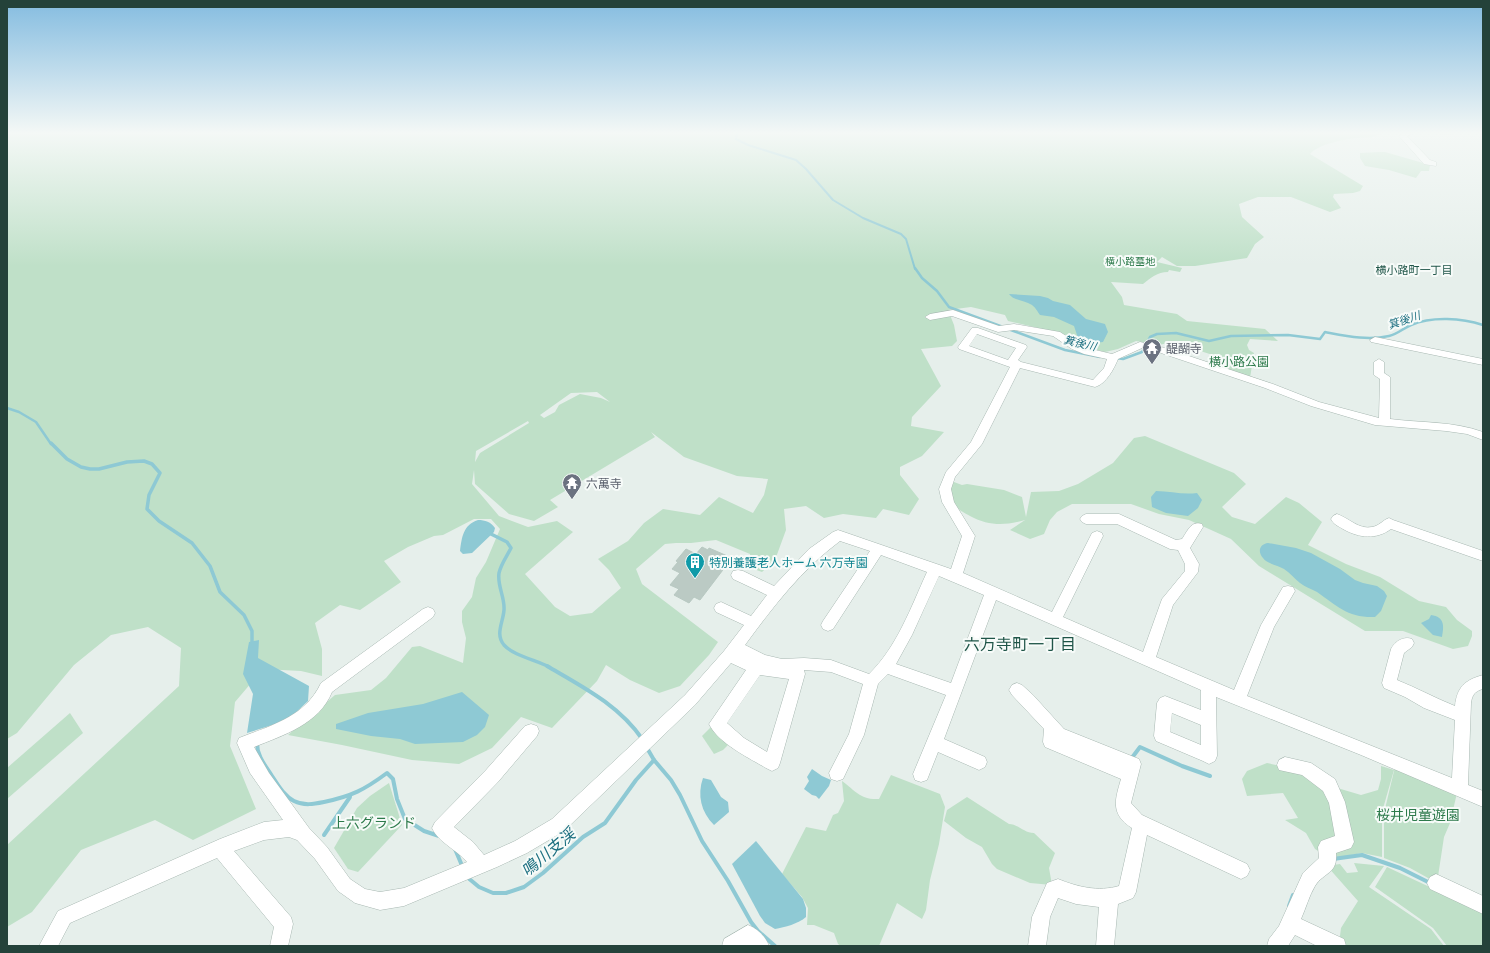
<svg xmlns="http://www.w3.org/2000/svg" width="1490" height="953" font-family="Mulish,'Noto Sans JP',sans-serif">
  <rect width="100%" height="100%" fill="#e6efeb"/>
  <g fill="#bfe0c8" fill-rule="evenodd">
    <path d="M 7,132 L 1377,132 L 1379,134 C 1373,139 1365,137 1358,138 C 1345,139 1318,144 1310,154 L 1363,186 L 1360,191 L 1353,193 L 1334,194 L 1333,197 L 1341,208 L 1330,212 L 1291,197 L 1258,197 L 1239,204 L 1242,217 L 1264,237 L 1255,244 L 1247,258 L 1195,266 L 1177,266 L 1162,257 L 1157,262 L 1182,268 L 1180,272 L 1169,270 L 1168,272 C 1157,272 1151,278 1143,284 L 1111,282 L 1122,297 L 1124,305 L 1177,314 L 1187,321 L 1265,329 L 1278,341 L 1250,339 L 1247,345 L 1249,350 L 1254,353 L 1250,378 L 1212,366 L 1216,356 L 1172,342 L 1159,345 L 1136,341 L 1118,349 L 1105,352 L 1087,347 L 1055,332 L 1008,321 L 1005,315 L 971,307 L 948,310 L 954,325 L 957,341 L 952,346 L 921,349 L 941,386 L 912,417 L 911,426 L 944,432 L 922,456 L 900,467 L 900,475 L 919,499 L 909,515 L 883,509 L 876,518 L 843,514 L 824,518 L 806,506 L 784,509 L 786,530 L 775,560 L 762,572 L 751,568 L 750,554 L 716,540 L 691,543 L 676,543 L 665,544 L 636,569 L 642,584 L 718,642 L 709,655 L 680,686 L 659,693 L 630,680 L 606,665 L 597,681 L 552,728 L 521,717 L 492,748 L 459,764 L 412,760 L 342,745 L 288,735 L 335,695 L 371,690 L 386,678 L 412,647 L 420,646 L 463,663 L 466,638 L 462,622 L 462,611 L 472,597 L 476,578 L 486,562 L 500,529 L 491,519 L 474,519 L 443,535 L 434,536 L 408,547 L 384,561 L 401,582 L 360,610 L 340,605 L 315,623 L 322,649 L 322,676 L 301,671 L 263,669 L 235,702 L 230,746 L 256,809 L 193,840 L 155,820 L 81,850 L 32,912 L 7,927 L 7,845 L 179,686 L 181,648 L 148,627 L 111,635 L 74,665 L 17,733 L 7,739 ZM 597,392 L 610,402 L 601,398 L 580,394 L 559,405 L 555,412 L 544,418 L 540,415 L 571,393 ZM 528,421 L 529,423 L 480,453 L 475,462 L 476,451 ZM 651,432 L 684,457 L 737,476 L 768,479 L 764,495 L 753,513 L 719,497 L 700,515 L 663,509 L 644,523 L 628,541 L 598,559 L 609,570 L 621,588 L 592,613 L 570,616 L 555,607 L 525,574 L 573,532 L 557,521 L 528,527 L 499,516 L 472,484 L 474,470 L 475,484 L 509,514 L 534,521 L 558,507 L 550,500 L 655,437 Z"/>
    <polygon points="1379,152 1385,152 1430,165 1429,171 1421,171 1416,178 1389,170 1365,166 1360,158 1360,153"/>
    <path d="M 1145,436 L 1234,473 L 1246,484 L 1222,507 L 1232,517 L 1255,524 L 1286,497 L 1299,503 L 1322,522 L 1308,545 L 1346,564 L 1380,577 L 1419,601 L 1446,607 L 1457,620 L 1472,631 L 1472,636 L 1468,646 L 1453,649 L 1403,631 L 1365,631 L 1259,566 L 1231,539 L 1189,520 L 1159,514 L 1131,504 L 1072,504 L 1057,512 L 1050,520 L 1044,534 L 1030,539 L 1010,530 L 1025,520 C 1004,526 989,526 970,516 C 959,510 956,509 952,497 C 950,491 950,487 954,482 L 962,485 L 967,484 L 1004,490 L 1022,497 L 1026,517 L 1031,492 L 1059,491 L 1078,484 L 1113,463 L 1134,438 Z"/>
    <polygon points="70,713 83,733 7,799 7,768"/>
    <polygon points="713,725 731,742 723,750 714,754 702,736"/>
    <polygon points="1267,763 1304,771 1328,788 1342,840 1323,854 1315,849 1306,833 1285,820 1298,818 1283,793 1247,796 1242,779 1247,771"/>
    <polygon points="1381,766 1394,770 1382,812 1382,857 1362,853 1330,859 1329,850 1349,845 1334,787 1361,795 1378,790 1381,779"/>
    <polygon points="1395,767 1457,793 1450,823 1444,837 1437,883 1410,868 1384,858 1384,813"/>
    <path d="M 891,775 L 940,794 L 945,807 L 939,844 L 930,880 L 926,910 L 922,919 L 897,903 L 879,946 L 841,946 L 838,944 L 834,933 L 814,925 L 807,925 L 808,908 L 802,897 L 782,874 L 806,827 L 826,831 L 833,815 L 838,813 L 844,801 L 842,781 C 856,791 860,800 879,799 Z"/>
    <polygon points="389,783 402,825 358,872 348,869 334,848 357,808 370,796"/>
    <path d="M 967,797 L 1009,824 C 1018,824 1024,833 1034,833 L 1055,853 L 1049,868 L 1052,885 L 1030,883 L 997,869 L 992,864 L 982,847 L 966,838 L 944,821 L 947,810 Z"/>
    <polygon points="1354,863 1384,866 1369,887 1431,929 1444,946 1349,946 1339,944 1341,928 1358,901 1327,866 1340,864 1347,873 1358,872"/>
    <polygon points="1387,867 1483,912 1483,946 1447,946 1433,928 1375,887"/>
  </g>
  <g fill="#8ec9d4">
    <path d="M 1009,294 L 1040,296 L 1048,298 L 1053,301 L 1070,305 L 1086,319 L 1105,324 L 1108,332 L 1103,342 L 1094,343 L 1081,342 L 1078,338 L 1074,326 L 1054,317 L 1040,315 C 1037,311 1036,308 1032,305 C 1024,300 1014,301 1009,294 Z"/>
    <path d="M 1156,491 C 1170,491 1183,495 1197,493 L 1202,500 L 1198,508 L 1188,516 L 1166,513 L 1152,507 L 1151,497 Z"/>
    <path d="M 478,520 C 485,520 491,522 495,528 L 494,532 L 472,553 L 463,554 L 460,551 C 462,537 463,525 478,520 Z"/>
    <path d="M 1268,543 L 1296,548 L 1311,553 L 1340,569 L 1355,580 L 1363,583 L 1377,586 L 1384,591 L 1387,596 L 1381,611 L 1375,617 C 1348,618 1337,606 1317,592 C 1312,589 1305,587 1300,583 C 1295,579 1290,573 1284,569 C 1278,565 1267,564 1263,558 C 1257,551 1260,544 1268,543 Z"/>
    <path d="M 1431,615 C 1445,617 1444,626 1442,637 L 1433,635 L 1421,623 L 1429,619 Z"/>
    <polygon points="259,640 258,658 309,686 308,701 288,720 247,733 253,694 243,674 249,642"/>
    <polygon points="462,692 489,715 485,727 477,735 463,742 415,744 400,739 371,736 336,729 336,724 368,713 423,704"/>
    <polygon points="812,769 822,776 831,780 829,786 819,799 816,796 812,795 804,789 809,781 807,777"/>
    <path d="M 703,778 L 711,780 L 721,797 L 728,802 L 729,812 L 714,825 C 701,812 697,795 703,778 Z"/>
    <path d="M 756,841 L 803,899 L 806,908 L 806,917 C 798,924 785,927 775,929 L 765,923 L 760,916 L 732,864 Z"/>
  </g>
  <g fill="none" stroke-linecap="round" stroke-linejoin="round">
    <polyline stroke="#8ec9d4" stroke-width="2" points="737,132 736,139 748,145 796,160 806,169 833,200 863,218 901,234 906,239 915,269"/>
    <g stroke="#8ec9d4" stroke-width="2.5">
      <polyline points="915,268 922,278 937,291 949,307 1003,327"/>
      <polyline points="1008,329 1065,350 1100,357"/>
      <path d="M 1116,358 L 1123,359 L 1142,352 L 1150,337 L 1157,334 L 1176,333 L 1209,341 L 1231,336 L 1288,335 L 1320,339 L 1325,332 C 1346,336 1368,341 1389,336 C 1398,334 1402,329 1411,325 C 1432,316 1462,318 1483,325"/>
      <polyline points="7,408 19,412 36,422 51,444"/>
    </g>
    <g stroke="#8ec9d4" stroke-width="3.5">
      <polyline points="51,443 67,459 81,467 90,469 99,469 127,462 144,461 152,464 160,473 149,495 147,509 159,521 192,543 210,566 220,592 244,615 252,631 252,646"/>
      <path d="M 489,533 L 507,542 L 511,548 C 507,556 501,564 499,573 C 497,586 505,597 504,610 C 503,623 495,634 504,645 C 514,656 536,660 549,667"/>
    </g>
    <g stroke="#8ec9d4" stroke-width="4">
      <path d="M 547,666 C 583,687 619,705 643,740"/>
      <path d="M 257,743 C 257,756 265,765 272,776 C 278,785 284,796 294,801 C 304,806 314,804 324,802 C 352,796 364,790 387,773 L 393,779 L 397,799 L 405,819 L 424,831 L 439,836"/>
      <polyline points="647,748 654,760"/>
      <polyline points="1131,759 1140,747 1182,766 1210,776"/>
      <polyline points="324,835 350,797"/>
      <polyline points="455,849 463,868"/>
      <polyline points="1333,859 1362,855 1400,868 1430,883"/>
      <polyline points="467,877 479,887 493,893 506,893 524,887 543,873 583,837 605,823 636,780 654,760 671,780 680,795 702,841 728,881 751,922 758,931 775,946"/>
      <polyline points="1289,906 1293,895"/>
    </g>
  </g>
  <polygon fill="#bbcac4" stroke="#b8c9c2" points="702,547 708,550 709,548 732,558 700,600 694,597 689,603 674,595 679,589 670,585 680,573 672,569 678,562 676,561 686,549 696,554"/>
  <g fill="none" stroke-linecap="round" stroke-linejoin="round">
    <defs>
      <g id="minor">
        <polygon points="1404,132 1416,132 1407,136 1430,160 1436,162 1436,166 1424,164 1399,136 1401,134"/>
        <path d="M 1436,132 L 1456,132 C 1451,135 1441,135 1436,132 Z"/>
        <path d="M 953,310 L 999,326 L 1014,324 L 1060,332 L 1080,345 L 1091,349 L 1112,354 L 1140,342 L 1165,348 L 1273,384 L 1319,402 L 1379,418 L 1380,379 L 1374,375 L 1374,362 L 1379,359 L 1384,362 L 1384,373 L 1390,377 L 1390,419 C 1421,423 1453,421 1483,432 L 1483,440 L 1467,434 L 1446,431 L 1375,425 L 1311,406 L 1265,388 L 1158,352 L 1142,348 L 1118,359 C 1114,369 1106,384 1095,387 L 1020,368 L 982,444 L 955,477 L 951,489 L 954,502 L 975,536 L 963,573 L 1052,612 L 1092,533 L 1097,531 L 1102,533 L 1103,536 L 1063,617 L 1143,652 L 1162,599 L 1185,571 L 1185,564 L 1178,550 L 1170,549 L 1117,524 L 1086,524 L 1082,522 L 1080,519 L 1082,516 L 1086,514 L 1119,514 L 1176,540 L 1182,539 C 1187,532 1191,520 1202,524 L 1203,527 L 1190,548 L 1199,564 L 1198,572 L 1173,605 L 1156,657 L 1234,690 L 1261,625 L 1283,587 L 1288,586 L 1293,587 L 1295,591 L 1274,627 L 1247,696 L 1452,778 L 1455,720 L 1424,708 L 1405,697 L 1384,688 L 1382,683 L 1391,649 C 1395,641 1404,636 1412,639 L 1414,643 L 1412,647 L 1404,653 L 1397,680 C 1417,688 1435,698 1455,706 C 1457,687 1465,680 1483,675 L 1483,689 C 1475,691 1472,695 1471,703 L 1468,785 L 1483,791 L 1483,807 L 1361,755 L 1216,697 L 1217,756 L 1215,761 L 1209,764 L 1203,761 L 1156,741 L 1154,736 L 1157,703 L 1160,698 L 1165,696 L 1201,710 L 1201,690 L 996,600 L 944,739 L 985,757 L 987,762 L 985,767 L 979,770 L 938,752 L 927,780 L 921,782 L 915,780 L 913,774 L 946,695 L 888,674 L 878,684 L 864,735 L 843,779 L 837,781 L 831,779 L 829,773 L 849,734 L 863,684 L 831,672 L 804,670 L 805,674 L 780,763 L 778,768 L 772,771 L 766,768 C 749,758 718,743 709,724 L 746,670 L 731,663 L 695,705 L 564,831 L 527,853 L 497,867 L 404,906 L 380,910 L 355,903 L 338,891 L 315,859 L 297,840 L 289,837 L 264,840 L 234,851 L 291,917 L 293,924 L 288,946 L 270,946 L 274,927 L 217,858 L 70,923 L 58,946 L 39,946 L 58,911 L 220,839 L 264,822 L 283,820 L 250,773 L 237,743 L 239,738 C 272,725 305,717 321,683 L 423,609 L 428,607 L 433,609 L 435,613 L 433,617 L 332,692 C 319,724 284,735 254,747 L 269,773 L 309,828 L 327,847 L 350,879 L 365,889 L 380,892 L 404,888 L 467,862 C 457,850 438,842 432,828 L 435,822 L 486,770 L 525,726 L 531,724 L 537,726 L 539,731 L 537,736 L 498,782 L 454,827 L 473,842 L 484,855 L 515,841 L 552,819 L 685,695 L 724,651 L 744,625 L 716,612 L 714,608 L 716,604 L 721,602 L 751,616 L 767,595 L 733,579 L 731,575 L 733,571 L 738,570 L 743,571 L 774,586 L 809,549 L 833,532 L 838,530 L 951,569 L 962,536 L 942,502 L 939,489 L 946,472 L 971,442 L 1010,367 L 959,349 L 958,347 L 972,328 L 978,328 L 1026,345 L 1027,347 L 1018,360 L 1021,362 L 1093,380 L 1104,368 L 1107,359 L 1084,354 L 1072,349 L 1053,336 L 1014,330 L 998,332 L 952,316 L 930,320 L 925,317 L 930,314 ZM 977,334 L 1016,348 L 1008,360 L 969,346 ZM 840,541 L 870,551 L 823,621 L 821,625 L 823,629 L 828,631 L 833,629 L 881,555 L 927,572 C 911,607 897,647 869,674 L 831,660 L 804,658 L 782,659 L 765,655 L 745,645 C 773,607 801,570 840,541 ZM 939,576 L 984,595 L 951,683 L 896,664 L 912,635 ZM 760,675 L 789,679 L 767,752 L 744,738 L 727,723 ZM 1172,713 L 1201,725 L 1201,745 L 1170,732 Z"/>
        <polygon points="1375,337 1483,359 1483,365 1371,342 1370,340"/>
        <path d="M 1337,514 C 1349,518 1359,530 1372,527 C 1379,526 1383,520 1389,518 L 1393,520 L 1483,551 L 1483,561 L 1391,529 C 1376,540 1359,538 1343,529 C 1338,526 1333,524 1331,519 L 1333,516 Z"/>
        <path d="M 1017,683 L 1022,685 L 1033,695 L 1064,729 L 1139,759 L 1141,764 L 1131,803 L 1142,815 L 1247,864 L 1250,870 L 1247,876 L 1241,879 L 1147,835 L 1136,892 L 1133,898 L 1118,904 L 1114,946 L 1096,946 L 1099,907 L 1076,904 L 1058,898 L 1050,917 L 1046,946 L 1028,946 L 1032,917 L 1047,883 L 1058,879 C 1078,887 1098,892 1119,886 L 1132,828 C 1110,814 1115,800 1121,779 L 1045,747 L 1043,742 L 1044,729 L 1012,695 L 1009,690 L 1012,685 Z"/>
        <path d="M 1285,757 L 1311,763 L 1335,779 L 1345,802 L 1354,842 L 1351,848 L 1336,853 C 1338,874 1324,872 1315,886 C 1309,896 1306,908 1301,919 L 1344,939 L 1346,946 L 1317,946 L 1295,935 L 1288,946 L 1267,946 L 1269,939 L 1279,926 L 1303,873 L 1319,858 L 1318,847 L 1321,841 L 1335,836 L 1329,803 L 1323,791 L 1302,775 L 1279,770 L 1277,765 L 1279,760 Z"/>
        <polygon points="1436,874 1483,896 1483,914 1430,889 1427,883 1430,877"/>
        <path d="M 748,925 C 758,929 765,936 769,946 L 722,946 L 724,939 Z"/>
      </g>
    </defs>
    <use href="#minor" stroke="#a8b8b2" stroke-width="1"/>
    <use href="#minor" fill="#fff" fill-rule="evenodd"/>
  </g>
  <linearGradient id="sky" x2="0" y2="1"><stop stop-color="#84bce0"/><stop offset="0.5" stop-color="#f4f8f6"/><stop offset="1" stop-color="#f4f8f6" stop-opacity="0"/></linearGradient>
  <rect width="1490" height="266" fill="url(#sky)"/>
  <defs>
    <symbol id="temple-pin" viewBox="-11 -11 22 30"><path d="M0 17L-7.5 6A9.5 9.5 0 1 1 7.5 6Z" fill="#6b7280" stroke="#f7fbf9"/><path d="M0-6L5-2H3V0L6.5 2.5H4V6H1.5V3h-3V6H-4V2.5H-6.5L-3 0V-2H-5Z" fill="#fff"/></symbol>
    <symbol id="building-pin" viewBox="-11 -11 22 30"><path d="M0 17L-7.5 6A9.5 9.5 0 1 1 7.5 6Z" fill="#0f9aa8" stroke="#f7fbf9"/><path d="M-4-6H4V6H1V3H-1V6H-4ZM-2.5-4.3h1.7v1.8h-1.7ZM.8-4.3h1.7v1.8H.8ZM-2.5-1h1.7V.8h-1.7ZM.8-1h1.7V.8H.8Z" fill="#fff"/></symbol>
  </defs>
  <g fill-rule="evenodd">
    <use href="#temple-pin" x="1141" y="337" width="22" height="30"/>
    <use href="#temple-pin" x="561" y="472" width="22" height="30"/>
    <use href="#building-pin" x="684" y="551" width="22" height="30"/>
  </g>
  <g text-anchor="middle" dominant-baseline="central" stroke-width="4" stroke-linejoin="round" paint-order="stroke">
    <g font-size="10" fill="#2d7a4b" stroke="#f7fbf9">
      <text x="1130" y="261">横小路墓地</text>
    </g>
    <g font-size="11" fill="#1f5548" stroke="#f7fbf9">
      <text x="1414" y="270">横小路町一丁目</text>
    </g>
    <g font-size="11" font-style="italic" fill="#1c6f80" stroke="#f7fbf9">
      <text transform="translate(1404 320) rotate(-18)">箕後川</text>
      <text transform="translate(1080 343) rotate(13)">箕後川</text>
    </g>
    <g font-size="12" fill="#5b616d" stroke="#f7fbf9" text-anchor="start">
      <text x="1166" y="348">醍醐寺</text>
      <text x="586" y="483">六萬寺</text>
    </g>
    <g font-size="12" fill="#2d7a4b" stroke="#f7fbf9">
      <text x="1239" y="361">横小路公園</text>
    </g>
    <g font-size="12" fill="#0d838f" stroke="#f7fbf9" text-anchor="start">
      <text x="709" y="562">特別養護老人ホーム 六万寺園</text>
    </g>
    <g font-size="14" fill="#2d7a4b" stroke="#f7fbf9">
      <text x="1418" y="815">桜井児童遊園</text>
      <text x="374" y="823">上六グランド</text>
    </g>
    <g font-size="16" fill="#1f5548" stroke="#f7fbf9">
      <text x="1020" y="644">六万寺町一丁目</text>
    </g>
    <g font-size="16" font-style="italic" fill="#1c6f80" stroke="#f7fbf9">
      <text transform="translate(548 852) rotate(-40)">鳴川支渓</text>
    </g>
  </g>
  <rect width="1490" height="953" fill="none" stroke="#24423a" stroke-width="16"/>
</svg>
